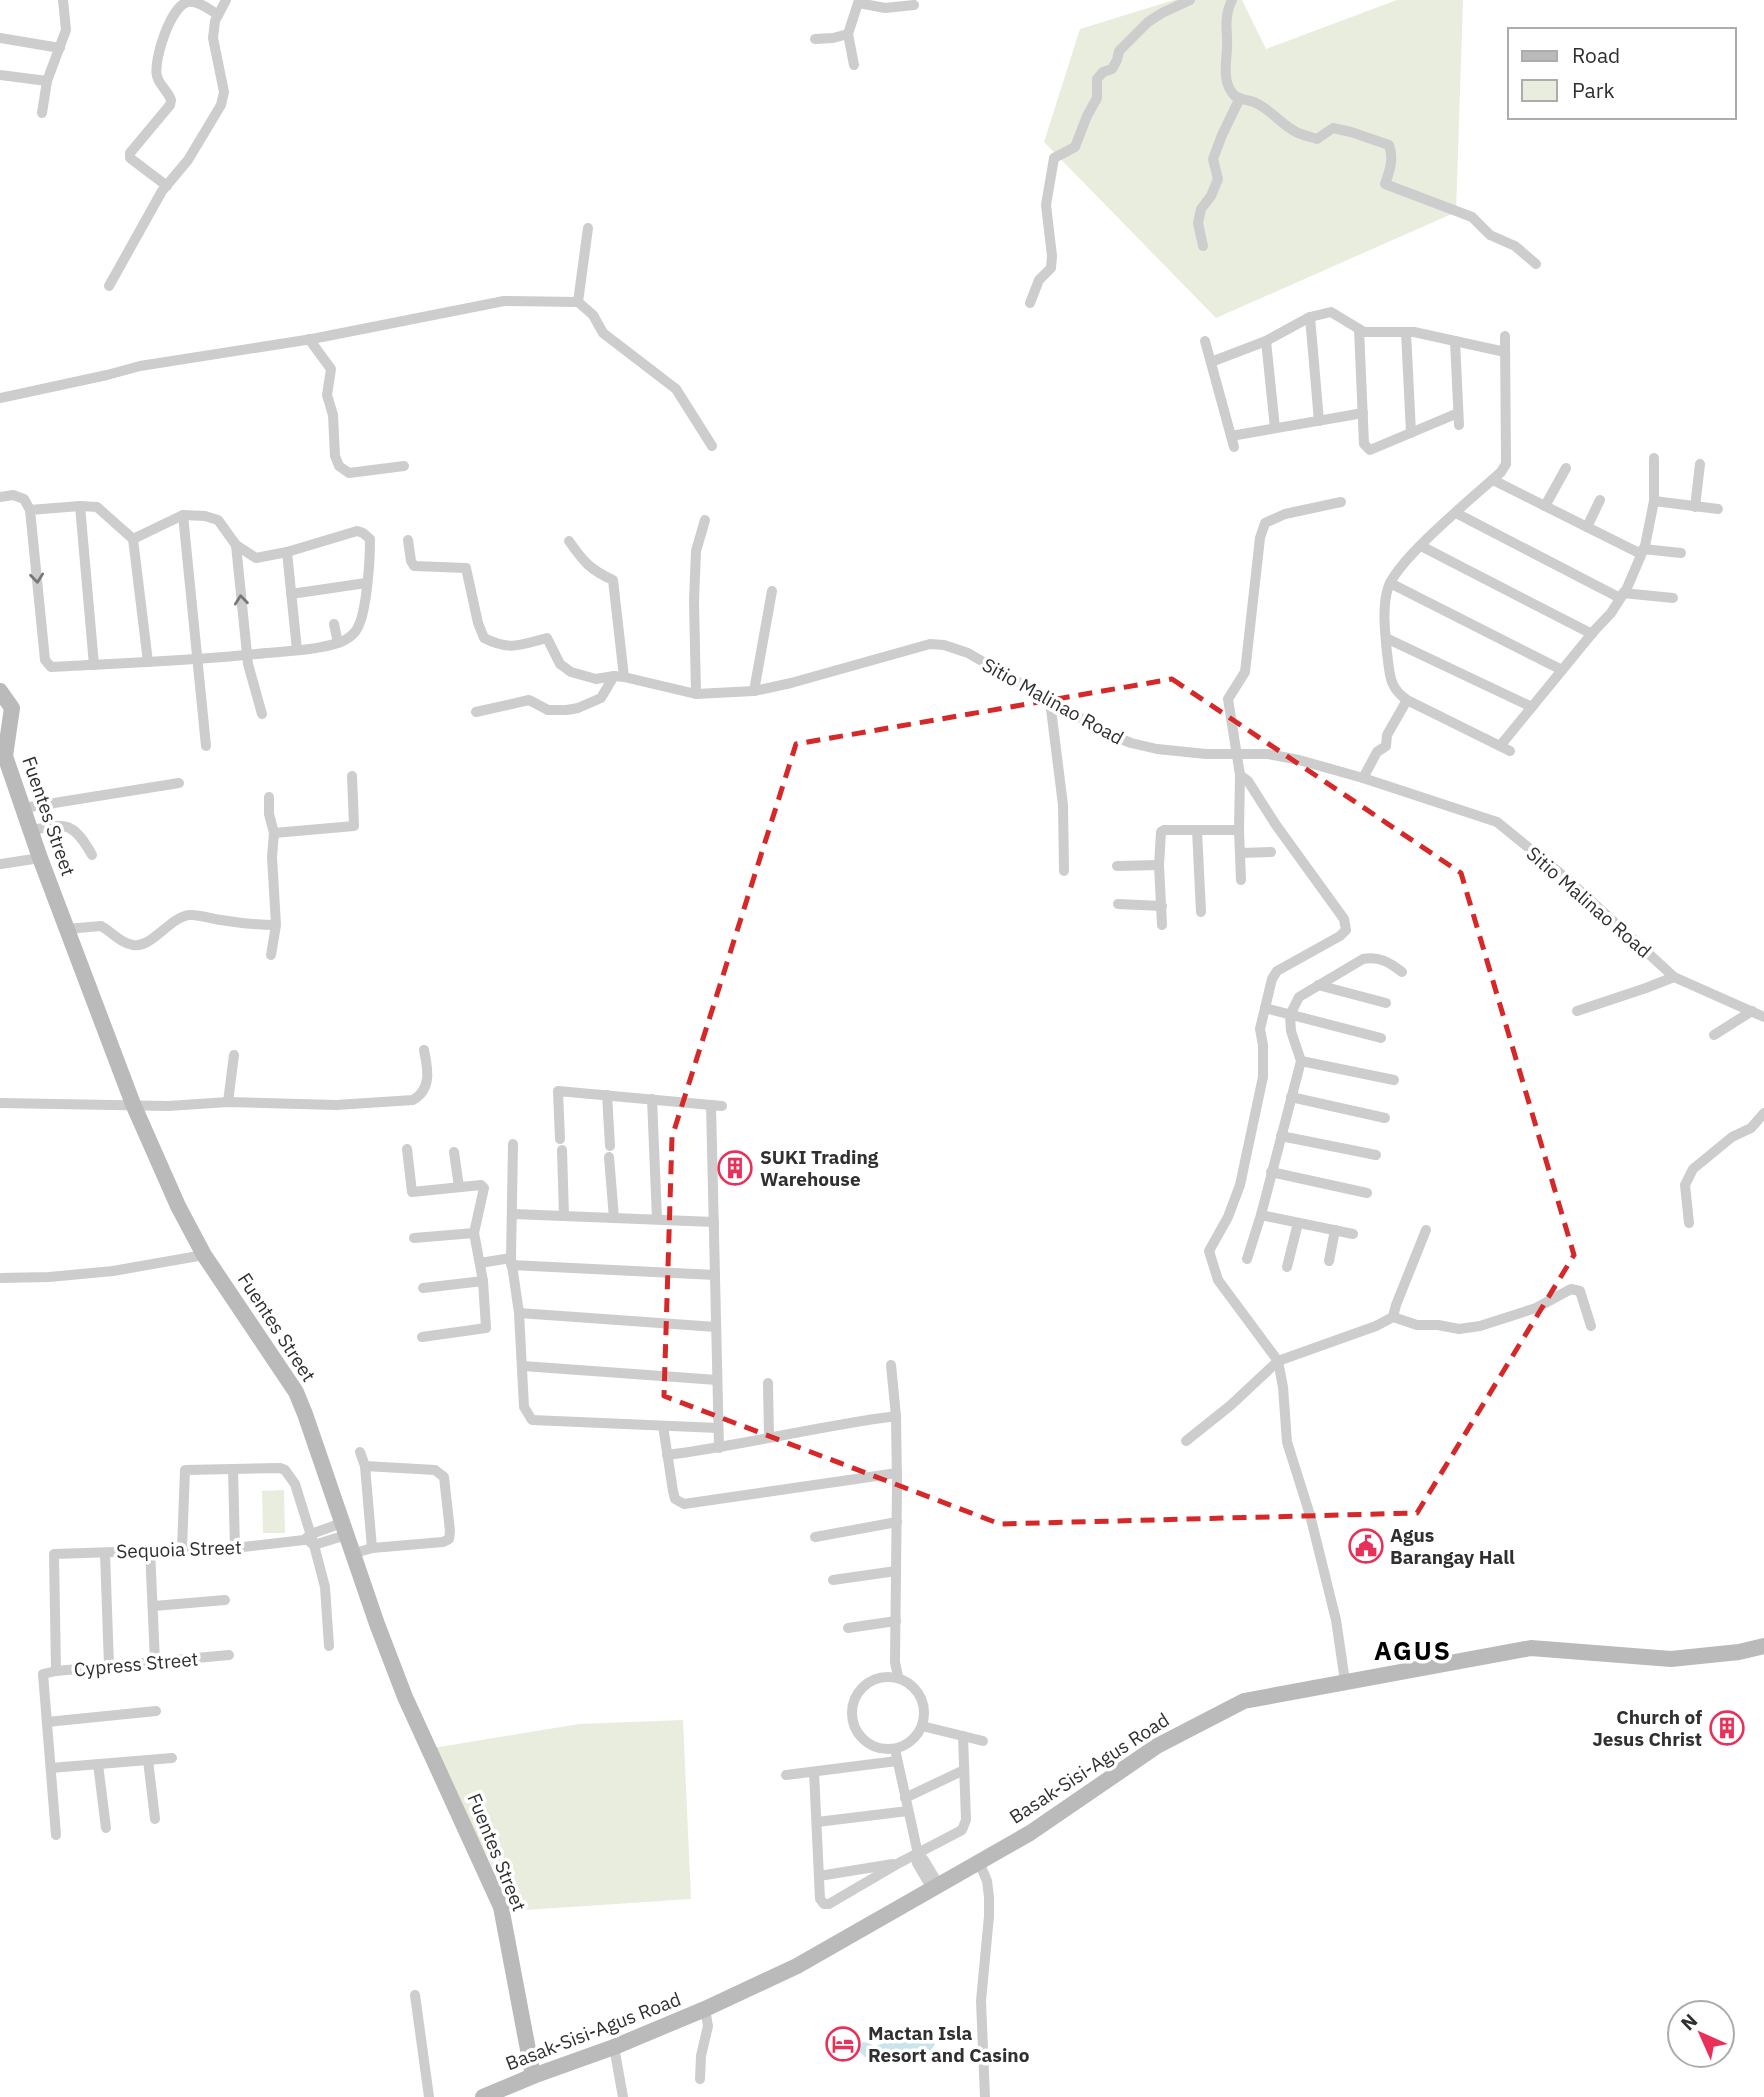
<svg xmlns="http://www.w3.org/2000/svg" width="1764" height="2097" font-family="'IBM Plex Sans',sans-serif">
  <rect width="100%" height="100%" fill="#fff"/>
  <g fill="#e8eddd">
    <polygon points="1174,0 1242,0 1266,49 1397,0 1463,0 1456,212 1216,318 1044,142 1080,29"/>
    <polygon points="284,1490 285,1533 263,1533 262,1491"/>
    <polygon points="683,1720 691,1899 510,1911 503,1888 433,1748 579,1724"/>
  </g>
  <polygon fill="#c9e4ed" points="925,2033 931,2035 935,2044 932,2049 925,2053 918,2052 900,2057 866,2058 858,2050 858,2048 863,2042 870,2043 874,2047 886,2042 889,2036 901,2035 904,2037"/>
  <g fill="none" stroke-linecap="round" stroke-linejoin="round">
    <g stroke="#cdcdcd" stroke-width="10">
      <path d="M 1232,0 C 1223,18 1228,30 1227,49 C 1226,64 1222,84 1235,96 C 1240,100 1250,100 1256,103 C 1271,110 1282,125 1296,132 C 1302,135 1311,137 1317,139 L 1333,128 L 1351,132 L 1389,145 C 1394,159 1390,170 1385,184 L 1472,217 L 1490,235 L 1515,246 L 1536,264"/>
      <polyline points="859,3 885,8 914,5"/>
      <polyline points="0,38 60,48"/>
      <polyline points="815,39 833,38 848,34"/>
      <polyline points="854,65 848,34 859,0"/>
      <polyline points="0,75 47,81"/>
      <polyline points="42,113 47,81 66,30 63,0"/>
      <path d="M 167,186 L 130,158 L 130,153 L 170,105 L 171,100 C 168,91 159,85 157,76 C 153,60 171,5 188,2 C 198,0 210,10 218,15"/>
      <polyline points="1203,246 1198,223 1201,209 1211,196 1218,179 1213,159 1222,135 1240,98"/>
      <polyline points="109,286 162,191 188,160 221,105 224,92 213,38 215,21 226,0"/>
      <polyline points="578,302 588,228"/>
      <polyline points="1030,303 1039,280 1051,268 1052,256 1046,205 1054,158 1075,147 1087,116 1097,98 1097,79 1103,72 1112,69 1117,60 1119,51 1148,22 1162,13 1190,0"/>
      <polyline points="1310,317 1319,421"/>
      <polyline points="1359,329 1364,444 1370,450 1458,413"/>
      <polyline points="1406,332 1411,433"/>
      <path d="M 1505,336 L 1506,464 L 1501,472 C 1476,495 1397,559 1388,588 C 1382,607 1385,633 1387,653 C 1390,673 1388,687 1407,700 L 1510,751"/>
      <polyline points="309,339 331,369 327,395 333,415 335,456 339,466 349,473 404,466"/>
      <polyline points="1205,341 1234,447"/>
      <polyline points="1266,341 1275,428"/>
      <polyline points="1455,341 1459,425"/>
      <polyline points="1211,362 1266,341 1310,317 1331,312 1364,332 1414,332 1505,352"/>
      <polyline points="0,398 107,375 140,366 312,339 504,301 578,302 593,315 603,333 676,389 712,446"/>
      <polyline points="1231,436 1363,413"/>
      <polyline points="1493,480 1641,554"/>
      <path d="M 0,497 L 13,495 L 24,499 L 30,510 L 45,660 L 51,667 C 123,663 195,661 266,653 C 290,651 318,650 341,642 C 345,640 351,637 354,633 C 367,621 370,558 370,539 L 363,533 L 357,531 L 287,552 L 256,558 L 236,545 L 218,520 L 205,516 L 183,515 L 133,539 L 97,507 L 80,506 L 30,510"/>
      <polyline points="1654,501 1718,509"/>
      <polyline points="80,506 94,665"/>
      <polyline points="1545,506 1566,468"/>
      <polyline points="1695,507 1700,464"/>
      <polyline points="1456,513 1620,598"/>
      <polyline points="183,515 206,746"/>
      <polyline points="1587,527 1600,500"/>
      <polyline points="133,539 148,662"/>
      <path d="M 408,540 L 411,561 L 414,566 L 466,568 L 478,623 L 484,638 C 510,651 520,645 547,638 L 560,664 L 571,672 L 596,679 L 614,676 L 624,677 L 696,694 L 754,691 L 791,683 L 930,644 L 944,645 L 968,653 L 1106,733 L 1131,743 L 1157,749 L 1206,754 L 1268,754 L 1299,760 L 1363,778 L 1497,822 L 1566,878 L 1674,977 L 1764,1017"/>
      <path d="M 569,541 C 583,561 590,570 613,580 L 624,677"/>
      <polyline points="236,545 248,664 262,714"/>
      <polyline points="1421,546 1592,634"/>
      <polyline points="1643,549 1681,553"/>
      <polyline points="287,552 297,650"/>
      <polyline points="1390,583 1562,670"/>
      <polyline points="1623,593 1673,598"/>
      <polyline points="291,594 366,583"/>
      <polyline points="334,624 338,643"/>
      <polyline points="1386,638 1532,707"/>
      <polyline points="754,691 772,591"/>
      <polyline points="696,694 694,601 696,551 705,520"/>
      <polyline points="1050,701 1063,805 1064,871"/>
      <polyline points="476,712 529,700 548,710 567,710 578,708 601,698 614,676"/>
      <polyline points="1500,746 1594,631 1611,613 1627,588 1645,546 1654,501 1654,458"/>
      <polyline points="1240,775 1248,781 1276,825 1344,919 1346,930 1340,936 1277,971 1272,979 1260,1029 1263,1045 1263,1077 1240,1185 1228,1217 1209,1251 1218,1280 1278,1361 1283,1387 1287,1442 1310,1515 1336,1620 1345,1681"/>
      <polyline points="1363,778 1377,752 1386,746 1387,735 1407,700"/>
      <polyline points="269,797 269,814 274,833 272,857 276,925 271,955"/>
      <polyline points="23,808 179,783"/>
      <polyline points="1197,830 1201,912"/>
      <path d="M 31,831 C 66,821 74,823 92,855"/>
      <polyline points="274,833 354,826 352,776"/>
      <polyline points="1240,853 1271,852"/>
      <polyline points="1,864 40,858"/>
      <polyline points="1117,866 1159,865"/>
      <polyline points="1241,880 1239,830 1240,775 1228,699 1245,672 1260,538 1265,523 1285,514 1341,502"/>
      <polyline points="1118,904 1162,906"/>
      <polyline points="1162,925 1159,865 1161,832 1164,830 1239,830"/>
      <path d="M 67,929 L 101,926 C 112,932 120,943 133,945 C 151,949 170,917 189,915 C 199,914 211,919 221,920 C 239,923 258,925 276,925"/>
      <polyline points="1318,985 1386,1003"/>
      <polyline points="1265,1008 1381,1038"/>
      <polyline points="1577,1011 1646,988 1674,977"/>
      <polyline points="1714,1035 1752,1011"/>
      <polyline points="1301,1061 1394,1080"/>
      <polyline points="607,1095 610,1146"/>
      <polyline points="1291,1097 1385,1118"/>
      <polyline points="652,1099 657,1219"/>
      <polyline points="228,1102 234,1055"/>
      <path d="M 0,1103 L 168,1106 L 228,1102 L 336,1105 L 413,1100 C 432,1089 428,1069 424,1050"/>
      <polyline points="711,1105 719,1448"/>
      <polyline points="1281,1136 1376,1155"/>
      <polyline points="560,1139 558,1091 722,1106"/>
      <polyline points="513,1144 511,1258 519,1313 524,1407 532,1420 718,1428"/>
      <polyline points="407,1149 412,1192 481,1185 484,1188 474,1233 483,1281 486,1328 422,1337"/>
      <polyline points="562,1150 564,1216"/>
      <polyline points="454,1152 459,1187"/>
      <polyline points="609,1157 614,1218"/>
      <polyline points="1271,1172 1367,1193"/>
      <polyline points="513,1214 714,1222"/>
      <polyline points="1261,1215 1353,1234"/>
      <polyline points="1689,1223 1685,1185 1693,1169 1732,1137 1751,1128 1764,1113"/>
      <polyline points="414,1238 474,1233"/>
      <path d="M 1247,1259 L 1261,1215 L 1301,1061 L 1291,1031 L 1290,1015 L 1299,997 L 1363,959 C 1379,956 1389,962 1402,972"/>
      <polyline points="1329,1261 1335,1230"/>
      <polyline points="480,1263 511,1258"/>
      <polyline points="511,1265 715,1275"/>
      <polyline points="1287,1267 1298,1223"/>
      <polyline points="0,1278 49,1277 113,1271 204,1255"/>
      <polyline points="423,1288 483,1281"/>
      <polyline points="519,1313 716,1327"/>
      <polyline points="1393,1317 1396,1305 1426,1230"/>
      <polyline points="891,1365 896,1416 897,1483 895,1662 898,1677"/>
      <polyline points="523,1366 717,1380"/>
      <polyline points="768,1383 769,1436"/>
      <polyline points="663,1426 673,1491 675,1499 684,1504 897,1473"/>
      <polyline points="1186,1441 1231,1405 1278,1361 1376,1326 1393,1317 1417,1325 1438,1325 1459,1329 1480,1326 1536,1308 1571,1289 1580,1291 1591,1326"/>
      <polyline points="360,1452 365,1466 372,1548"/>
      <path d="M 667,1455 C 744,1445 819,1426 896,1416"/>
      <polyline points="233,1470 235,1548"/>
      <polyline points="815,1537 897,1522"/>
      <polyline points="310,1542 314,1545 346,1535"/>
      <polyline points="182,1549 185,1470 280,1468 285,1470 295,1484 314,1545 325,1587 329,1646"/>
      <polyline points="150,1550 155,1662"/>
      <polyline points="105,1553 109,1666"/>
      <polyline points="352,1554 372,1548 443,1542 449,1539 450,1531 444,1477 435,1470 365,1466"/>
      <polyline points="833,1580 896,1571"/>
      <polyline points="154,1606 225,1600"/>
      <polyline points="848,1628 896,1621"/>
      <polyline points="56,1671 54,1554 235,1548 304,1540 311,1534 342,1523"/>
      <circle cx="888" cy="1713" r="36"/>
      <polyline points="47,1722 156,1711"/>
      <polyline points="922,1726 983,1741"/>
      <polyline points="895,1749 918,1854 917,1863 932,1889"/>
      <polyline points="148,1760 155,1819"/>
      <polyline points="98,1764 106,1828"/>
      <polyline points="51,1768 172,1758"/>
      <polyline points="814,1772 820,1899 824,1904 829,1904 899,1863 962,1830 966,1820 963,1736"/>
      <polyline points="786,1775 897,1761"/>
      <polyline points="905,1798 964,1770"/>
      <polyline points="817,1822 908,1811"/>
      <polyline points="56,1835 43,1674 56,1671 229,1655"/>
      <polyline points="918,1854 924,1860 939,1885"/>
      <polyline points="979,1862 987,1881 989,1897 989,1916 981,2001 985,2097"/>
      <polyline points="819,1876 893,1864"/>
      <polyline points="415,1995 429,2097"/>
      <polyline points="614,2047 623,2097"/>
      <polyline points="700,2079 701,2056 708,2026 705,2009"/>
    </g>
    <g stroke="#bababa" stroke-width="16">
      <polyline points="0,691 12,708 5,756 40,858 133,1104 178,1206 204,1255 296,1392 305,1414 377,1624 405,1697 501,1907 533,2076"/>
      <polyline points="483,2097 533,2076 614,2047 705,2009 797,1966 1030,1833 1157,1746 1244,1701 1531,1648 1671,1659 1739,1652 1764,1646"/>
    </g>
  </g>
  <defs><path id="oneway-chevron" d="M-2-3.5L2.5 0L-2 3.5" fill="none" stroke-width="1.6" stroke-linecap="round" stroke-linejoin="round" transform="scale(1.75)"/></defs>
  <g stroke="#777">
    <use href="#oneway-chevron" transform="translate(37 578) rotate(84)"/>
    <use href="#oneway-chevron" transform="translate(241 600) rotate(-96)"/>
  </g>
  <path fill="none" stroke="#d62828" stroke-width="5" stroke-dasharray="14 9" stroke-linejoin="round" d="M 1172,679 L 1461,873 L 1574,1255 L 1417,1513 L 1000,1524 L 664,1396 L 672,1137 L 796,744 Z"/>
  <defs>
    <symbol id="building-ring" viewBox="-11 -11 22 22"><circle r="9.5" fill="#fff" stroke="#e83059" stroke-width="1.5"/><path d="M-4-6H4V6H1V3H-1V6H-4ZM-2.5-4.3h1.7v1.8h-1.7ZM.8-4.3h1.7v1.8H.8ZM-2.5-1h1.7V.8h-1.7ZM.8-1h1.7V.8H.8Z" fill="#e83059"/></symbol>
    <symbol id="civic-ring" viewBox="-11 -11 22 22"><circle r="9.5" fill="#fff" stroke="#e83059" stroke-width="1.5"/><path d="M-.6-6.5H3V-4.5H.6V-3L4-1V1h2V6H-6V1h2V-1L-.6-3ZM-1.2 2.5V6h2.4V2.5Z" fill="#e83059"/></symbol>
    <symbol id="hotel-ring" viewBox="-11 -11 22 22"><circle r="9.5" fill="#fff" stroke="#e83059" stroke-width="1.5"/><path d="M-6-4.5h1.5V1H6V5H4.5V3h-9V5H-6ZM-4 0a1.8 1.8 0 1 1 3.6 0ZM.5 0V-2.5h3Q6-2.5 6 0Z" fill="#e83059"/></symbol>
  </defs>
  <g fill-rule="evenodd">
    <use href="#building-ring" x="716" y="1149" width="38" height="38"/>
    <use href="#civic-ring" x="1347" y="1527" width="38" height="38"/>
    <use href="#building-ring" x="1708" y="1709" width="38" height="38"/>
    <use href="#hotel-ring" x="824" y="2025" width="38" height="38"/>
  </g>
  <g text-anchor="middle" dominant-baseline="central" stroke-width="7" stroke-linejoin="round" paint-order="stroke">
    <g font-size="19" fill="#303030" stroke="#fff">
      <text transform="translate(1053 701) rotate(29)">Sitio Malinao Road</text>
      <text transform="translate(49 816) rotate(71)">Fuentes Street</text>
      <text transform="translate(1589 902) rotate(41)">Sitio Malinao Road</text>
      <text transform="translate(277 1327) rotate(57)">Fuentes Street</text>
      <text transform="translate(179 1549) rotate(-2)">Sequoia Street</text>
      <text transform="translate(136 1664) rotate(-5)">Cypress Street</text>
      <text transform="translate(1089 1768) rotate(-33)">Basak-Sisi-Agus Road</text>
      <text transform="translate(497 1852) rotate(68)">Fuentes Street</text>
      <text transform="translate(593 2031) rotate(-21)">Basak-Sisi-Agus Road</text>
    </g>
    <g font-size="19" font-weight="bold" fill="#303030" stroke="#fff" text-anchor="start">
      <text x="760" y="1157">SUKI Trading<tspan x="760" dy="22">Warehouse</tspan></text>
      <text x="1390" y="1535">Agus<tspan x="1390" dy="22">Barangay Hall</tspan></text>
      <text x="1702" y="1717" text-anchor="end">Church of<tspan x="1702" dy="22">Jesus Christ</tspan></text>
      <text x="868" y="2033">Mactan Isla<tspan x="868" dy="22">Resort and Casino</tspan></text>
    </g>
    <g font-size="26" font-weight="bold" letter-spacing="2" fill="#000" stroke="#fff">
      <text x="1413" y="1650">AGUS</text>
    </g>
  </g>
  <rect x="1508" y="28" width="228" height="91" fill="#ffffff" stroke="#acacac" stroke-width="2"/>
  <rect x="1522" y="51" width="35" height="10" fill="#bababa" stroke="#acacac" stroke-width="2"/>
  <text x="1572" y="63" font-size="21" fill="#303030">Road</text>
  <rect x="1522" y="80" width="35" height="21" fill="#e8eddd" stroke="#acacac" stroke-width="2"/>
  <text x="1572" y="98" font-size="21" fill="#303030">Park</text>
  <g transform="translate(1701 2034) rotate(315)"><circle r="33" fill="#ffffff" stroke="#acacac" stroke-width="2"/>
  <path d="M0-5L12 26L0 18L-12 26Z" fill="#e83059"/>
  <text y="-10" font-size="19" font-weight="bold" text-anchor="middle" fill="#303030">N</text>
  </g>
</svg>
